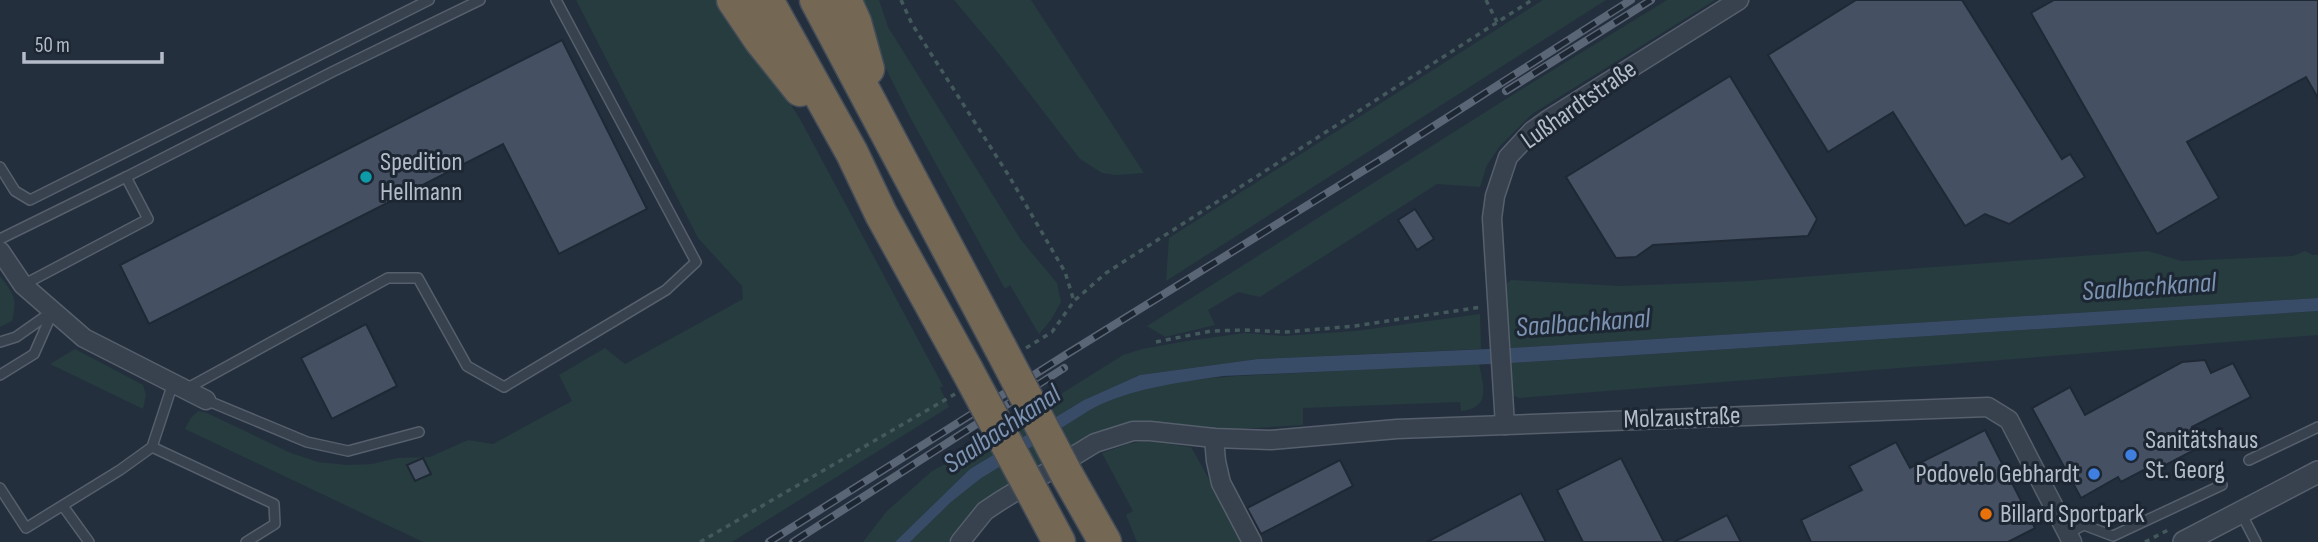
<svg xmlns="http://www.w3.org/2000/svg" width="2318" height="542" font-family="'Sofia Sans Condensed',sans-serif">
  <rect width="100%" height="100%" fill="#242f3e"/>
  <g fill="#263c3f">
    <polygon points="576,0 723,0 800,119 943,386 940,388 949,407 732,542 423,542 185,429 190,419 198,411 207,413 291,453 318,462 347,465 372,464 397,458 430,457 468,440 493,444 572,401 559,375 605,348 625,364 743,299 742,286 698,238"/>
    <polygon points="852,0 879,0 888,27 1021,240 1057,283 1061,302 1051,320 1039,334 1010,285 1005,289 910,117"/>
    <polygon points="954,0 1031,0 1144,173 1116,175 1102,173 1080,159 996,50"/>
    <polygon points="1543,0 1606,0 1166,281 1169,238"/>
    <polygon points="1667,0 1715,0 1532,114 1500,146 1487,165 1480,187 1437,184 1260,297 1238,292 1208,310 1215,325 1165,337 1147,326 1514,94"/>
    <polygon points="2148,251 2182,261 2293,256 2305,251 2313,255 2318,255 2318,298 1511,348 1505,285 1511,280 1620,286 1748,281"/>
    <path d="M 0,276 C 13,293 18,298 12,321 L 0,327 Z"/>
    <polygon points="2318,311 2318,335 1519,398 1512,395 1512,363"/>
    <polygon points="1480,314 1481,349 1258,359 1140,375 1084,400 970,469 895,542 863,542 886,512 932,471 970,451 1123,355 1142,349 1187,341 1245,333 1283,336 1355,331"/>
    <polygon points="75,349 143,385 146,395 143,409 50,364"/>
    <path d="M 1479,363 C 1483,385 1492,408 1461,411 L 1460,402 L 1303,408 L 1303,425 C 1279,426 1255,429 1232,428 C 1179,428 1153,412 1098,432 C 1054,458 972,497 949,542 L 910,542 L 951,502 L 980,479 L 1090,410 C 1152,376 1229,377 1298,373 C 1358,370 1419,366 1479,363 Z"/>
    <polygon points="1146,441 1191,447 1244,542 1137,542 1126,515 1133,511 1102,453 1128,444"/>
  </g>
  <path fill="#394c67" d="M 2318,298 L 2318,311 L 1512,363 L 1223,376 C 1177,383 1130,388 1090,410 L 980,479 L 951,502 L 910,542 L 895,542 L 970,469 L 1084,400 L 1140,375 L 1258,359 L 1511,348 Z"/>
  <g fill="#455162" stroke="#1f2835" stroke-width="2">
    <polygon points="1856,0 1962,0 2062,159 2070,154 2085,177 2009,224 1985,214 1965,226 1893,112 1828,152 1768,55"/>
    <polygon points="2054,0 2318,0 2318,98 2306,77 2187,142 2219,198 2157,234 2031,13"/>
    <polygon points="562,40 647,209 559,254 503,144 149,324 120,265"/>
    <polygon points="1730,76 1817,219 1808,236 1653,245 1636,257 1616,258 1566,177"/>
    <polygon points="1415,209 1434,239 1417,250 1398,220"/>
    <polygon points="366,324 397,386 332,419 301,358"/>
    <polygon points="2205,360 2211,373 2233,363 2251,397 2192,427 2202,446 2160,468 2157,463 2121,482 2118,477 2081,498 2032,408 2070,387 2085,415 2182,362"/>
    <polygon points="1985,430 2035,528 2008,542 1811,542 1801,520 1862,490 1849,466 1896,442 1910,468"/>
    <polygon points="423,458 431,474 415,481 407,465"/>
    <polygon points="1621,458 1664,542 1583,542 1557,490"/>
    <polygon points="1340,460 1353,486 1261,534 1247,508"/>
    <polygon points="1521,493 1546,542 1427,542"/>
    <polygon points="1727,515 1741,542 1674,542"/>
  </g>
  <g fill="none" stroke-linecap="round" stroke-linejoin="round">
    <defs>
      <g id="service">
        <polyline points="0,167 15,191 30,200 429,0"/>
        <polyline points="126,177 334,71 480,0"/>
        <polyline points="0,239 126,177 148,219 23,285"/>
        <polyline points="0,342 16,337 53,311 34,354 0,375"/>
        <polyline points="186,389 388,278 418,278 467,366 504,387 666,290 696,262 556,0"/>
        <polyline points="206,400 307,442 348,451 419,432"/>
        <polyline points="152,447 274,504 275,524 246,542"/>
        <polyline points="2249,460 2318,427"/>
        <polyline points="0,488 26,528 120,470 152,447 173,383"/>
        <polyline points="63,506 89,542"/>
        <polyline points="2241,513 2256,542"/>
        <polyline points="2068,533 2084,525 2113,536 2222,485"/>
      </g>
      <g id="minor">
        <polyline points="0,251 23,285 84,338 206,400"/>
        <polyline points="1505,425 1492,218 1495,196 1508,157 1532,131 1546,121 1739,0"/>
        <polyline points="1214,438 1216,461 1221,483 1252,542"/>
        <polyline points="960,542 985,511 1000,501 1095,443 1133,431 1150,431 1214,438 1271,440 1397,429 1988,407 2009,420 2072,542"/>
      </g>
      <polyline id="tertiary" points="2184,542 2318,472"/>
      <g id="motorway">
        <polyline points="733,0 760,40 800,90"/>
        <polyline points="767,0 852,153 881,214 967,370"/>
        <polyline points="816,0 1000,347"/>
        <polyline points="845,0 855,22 868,69"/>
        <polyline points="1067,475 1105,542"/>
        <polyline points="1034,495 1059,542"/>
      </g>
    </defs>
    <use href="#service" stroke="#565f6c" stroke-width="12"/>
    <use href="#minor" stroke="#565f6c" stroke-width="21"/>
    <use href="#tertiary" stroke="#565f6c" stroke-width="24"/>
    <use href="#motorway" stroke="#434c59" stroke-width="35"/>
    <g stroke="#44595c" stroke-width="3.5" stroke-dasharray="5 5" stroke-linecap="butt">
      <polyline points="901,0 912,24 1009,176 1065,272 1074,301"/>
      <polyline points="1486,0 1497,22"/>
      <polyline points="1156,342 1211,331 1244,330 1286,332 1355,326 1481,307"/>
      <polyline points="1026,348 1052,332 1074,301 1106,273 1532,0"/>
      <polyline points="700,542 955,394"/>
      <polyline points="2145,542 2168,530"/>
    </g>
    <use href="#service" stroke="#38414e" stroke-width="9"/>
    <use href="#minor" stroke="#38414e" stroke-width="18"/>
    <use href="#tertiary" stroke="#38414e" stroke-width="21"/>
    <use href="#motorway" stroke="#746855" stroke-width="32"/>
    <defs>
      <g id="rail">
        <polyline points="1506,91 1651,0"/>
        <polyline points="769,542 1067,354 1387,156 1631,0"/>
        <polyline points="793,542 1064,368"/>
      </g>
    </defs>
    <use href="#rail" stroke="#5a6575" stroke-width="8"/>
    <use href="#rail" stroke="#1d2633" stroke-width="5" stroke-dasharray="16" stroke-linecap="butt"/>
    <defs>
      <g id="motorway-bridge">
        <polyline points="1000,347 1067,475"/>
        <polyline points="967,370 1034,495"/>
      </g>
    </defs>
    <use href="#motorway-bridge" stroke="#434c59" stroke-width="35" stroke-linecap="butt"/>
    <use href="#motorway-bridge" stroke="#746855" stroke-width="32"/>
  </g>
  <circle fill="#0f9aa8" stroke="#1d2633" stroke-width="2.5" cx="366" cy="177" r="7"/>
  <g fill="#3f7fe0" stroke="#1d2633" stroke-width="2.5">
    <circle cx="2131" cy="455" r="7"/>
    <circle cx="2094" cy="474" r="7"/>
  </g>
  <circle fill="#e8710a" stroke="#1d2633" stroke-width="2.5" cx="1986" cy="514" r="7"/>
  <g text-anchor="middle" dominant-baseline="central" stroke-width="6" stroke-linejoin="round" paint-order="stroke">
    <g font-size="26" fill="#b4bcc9" stroke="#1d2633">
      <text transform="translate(1579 105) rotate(-35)">Lußhardtstraße</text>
      <text transform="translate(1682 418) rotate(-2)">Molzaustraße</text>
    </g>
    <g font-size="26" fill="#b4bcc9" stroke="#1d2633" text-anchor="start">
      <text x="380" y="162">Spedition<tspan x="380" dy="30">Hellmann</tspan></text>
      <text x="2145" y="440">Sanitätshaus<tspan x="2145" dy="30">St. Georg</tspan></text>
      <text x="2080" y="474" text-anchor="end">Podovelo Gebhardt</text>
      <text x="2000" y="514">Billard Sportpark</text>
    </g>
    <g font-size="28" font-style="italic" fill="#7c92b1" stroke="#1d2633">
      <text transform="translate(2149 287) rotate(-4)">Saalbachkanal</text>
      <text transform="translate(1583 323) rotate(-4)">Saalbachkanal</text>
      <text transform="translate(1002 429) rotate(-34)">Saalbachkanal</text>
    </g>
  </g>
  <path d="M24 52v10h138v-10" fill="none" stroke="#b4bcc9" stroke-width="3.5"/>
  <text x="35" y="52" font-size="21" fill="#b4bcc9" stroke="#1d2633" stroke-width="5" paint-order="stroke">50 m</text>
</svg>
